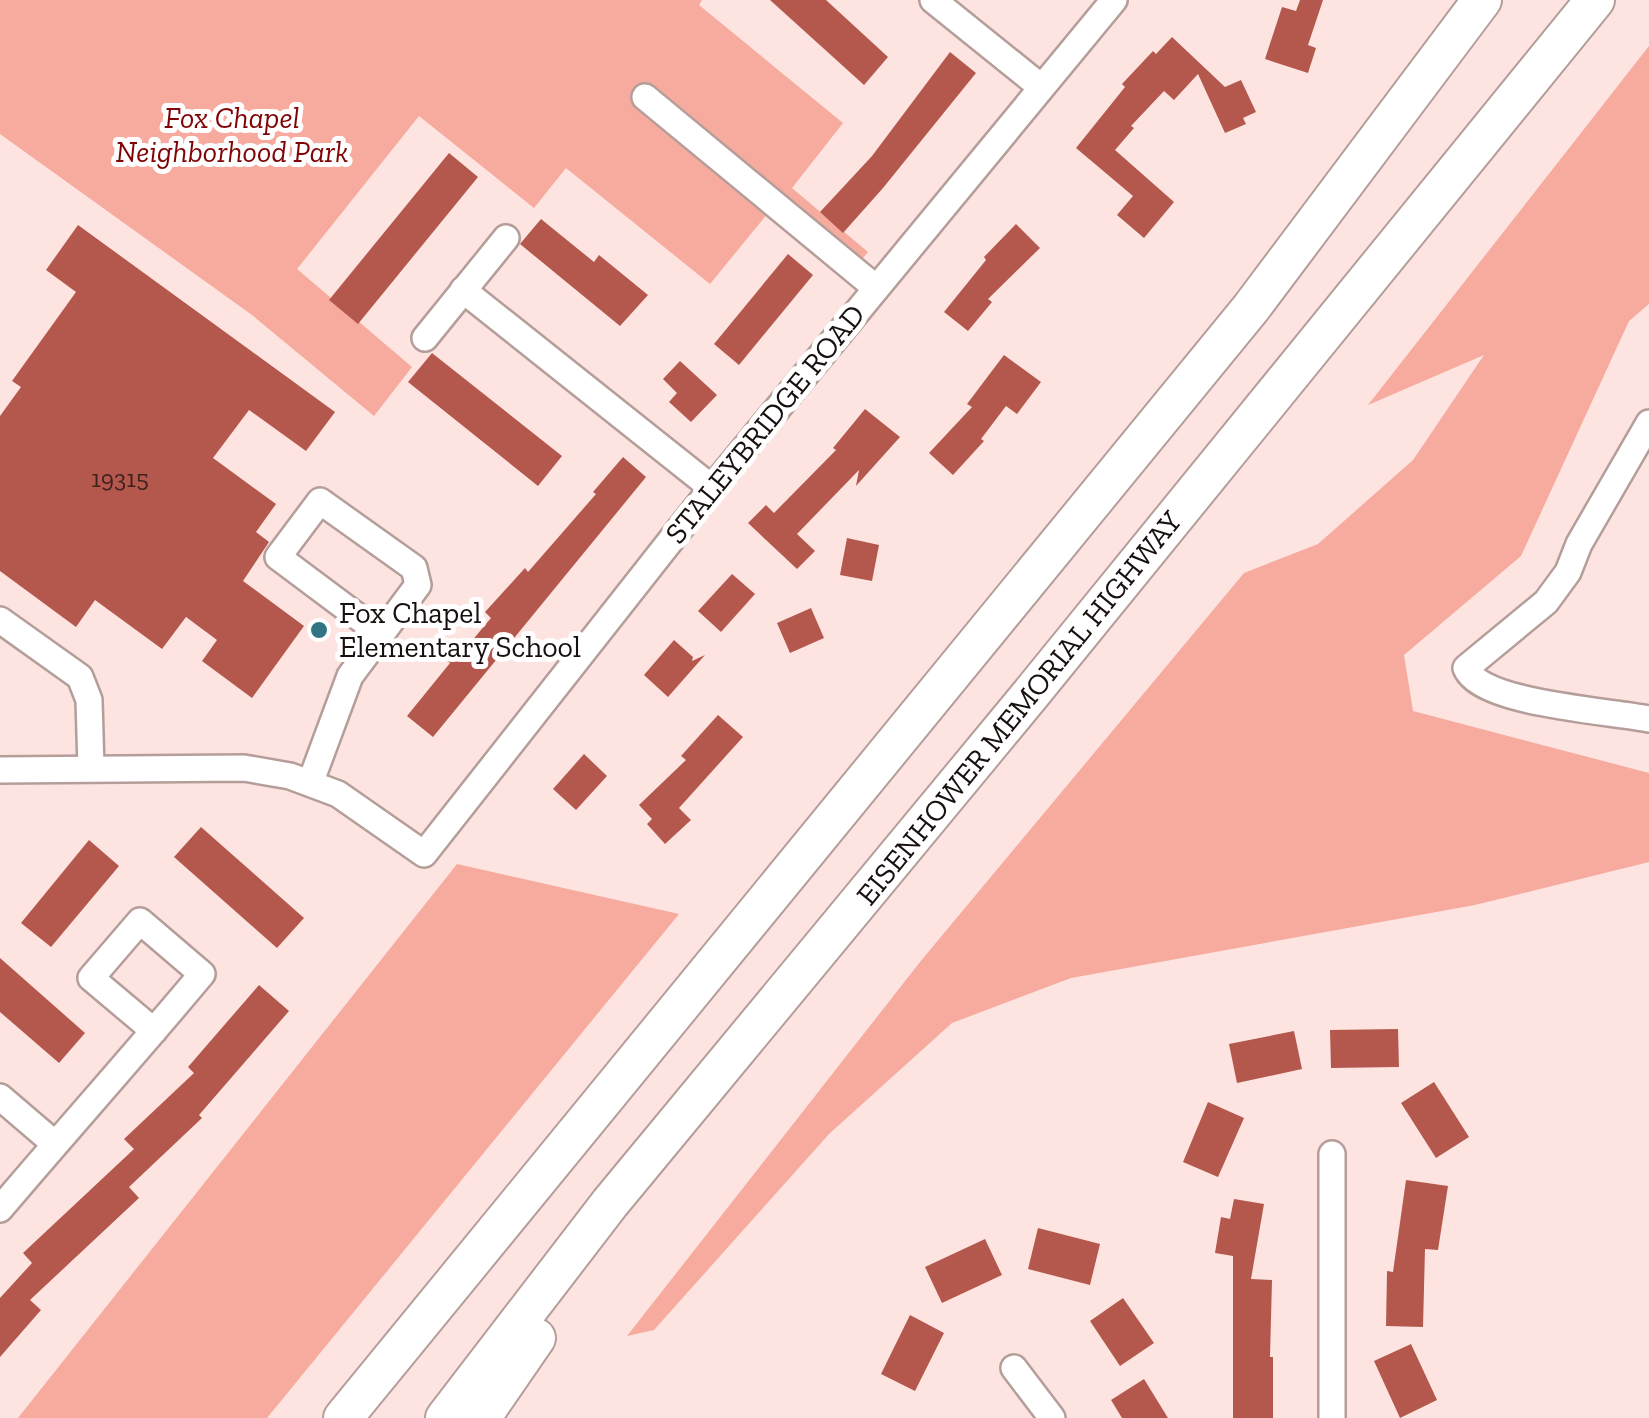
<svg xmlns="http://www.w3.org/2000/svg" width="1649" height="1418" font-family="'Zilla Slab',serif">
  <rect width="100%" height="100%" fill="#fde4e0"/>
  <g fill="#f7aa9e">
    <polygon points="0,0 702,0 699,5 843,123 792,188 868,252 847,277 768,213 710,284 566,168 534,208 419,116 297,269 412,367 374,416 252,315 0,134"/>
    <polygon points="1649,46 1649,304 1629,321 1521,556 1404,655 1413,711 1649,773 1649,862 1475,905 1071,978 952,1023 829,1134 654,1330 627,1336 920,962 1244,573 1318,544 1413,460 1484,355 1368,405"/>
    <polygon points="457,864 679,914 267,1418 18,1418"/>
  </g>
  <g fill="#b4584d">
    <polygon points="770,0 826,0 888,57 864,85"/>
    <polygon points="1300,0 1323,0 1308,45 1316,48 1308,73 1265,59 1282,7 1296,11"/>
    <polygon points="1172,37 1225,87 1241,80 1256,112 1243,118 1246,124 1225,133 1198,74 1174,100 1164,91 1131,126 1134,128 1115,150 1174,202 1144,238 1117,215 1133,196 1076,148 1125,87 1122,84 1153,51 1156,54"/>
    <polygon points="950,52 976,73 883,188 843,233 820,212 872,156"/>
    <polygon points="449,153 478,177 358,324 329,300"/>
    <polygon points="541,219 594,262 599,255 648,295 620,326 520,244"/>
    <polygon points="1016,224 1040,248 988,299 992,302 968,331 944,312 986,260 984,257"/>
    <polygon points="78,225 335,412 306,451 249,410 213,458 276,504 256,532 269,542 243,581 304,626 252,698 202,661 217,640 186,617 162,649 95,600 76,627 0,571 0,416 21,387 12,381 76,292 46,270"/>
    <polygon points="788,254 813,275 739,365 714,344"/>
    <polygon points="432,353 562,456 538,486 408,382"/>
    <polygon points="1004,355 1041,382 1017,414 1006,406 981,439 984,441 953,475 929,453 972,407 967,404"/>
    <polygon points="680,361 717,395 691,422 669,402 677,393 663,379"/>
    <polygon points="865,409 900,437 856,486 859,470 797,534 815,551 797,569 748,523 766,505 774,513 836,450 833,448"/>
    <polygon points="623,457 646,477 433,737 407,716 450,663 442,656 455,640 465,649 491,618 485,612 525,568 528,572 596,494 593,492"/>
    <polygon points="847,538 879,545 872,581 840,575"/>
    <polygon points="732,574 755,594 721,632 698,611"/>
    <polygon points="811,608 824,638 790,653 777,623"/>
    <polygon points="674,640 693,657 692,661 705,655 668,697 644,675"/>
    <polygon points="718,715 743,737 679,808 691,820 665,844 647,824 652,819 639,805 686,760 681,756"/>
    <polygon points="584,754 607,776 576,810 553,789"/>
    <polygon points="201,827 304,918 277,948 174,857"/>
    <polygon points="89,840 119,866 51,947 21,923"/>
    <polygon points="0,958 85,1033 59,1063 0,1012"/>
    <polygon points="259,985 289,1011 199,1115 202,1118 129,1187 139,1198 30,1300 41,1310 0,1357 0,1298 32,1263 23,1253 134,1149 124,1139 194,1073 188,1067"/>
    <polygon points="1398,1029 1399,1067 1331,1068 1330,1030"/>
    <polygon points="1294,1031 1302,1069 1237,1083 1229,1044"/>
    <polygon points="1434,1082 1469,1137 1436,1158 1401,1103"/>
    <polygon points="1208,1102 1244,1118 1218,1177 1183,1162"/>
    <polygon points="1406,1180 1448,1186 1438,1250 1425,1249 1423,1327 1386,1326 1387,1271 1393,1272"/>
    <polygon points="1234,1199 1264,1204 1251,1279 1272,1280 1270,1357 1273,1357 1273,1418 1233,1418 1233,1256 1215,1253 1221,1217 1230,1219"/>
    <polygon points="1038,1228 1100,1244 1090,1285 1028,1269"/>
    <polygon points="985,1239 1002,1275 942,1303 925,1267"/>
    <polygon points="1123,1298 1154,1343 1120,1366 1090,1321"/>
    <polygon points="910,1315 944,1333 915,1391 881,1374"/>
    <polygon points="1411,1344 1437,1400 1400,1418 1374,1361"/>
    <polygon points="1144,1379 1168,1418 1122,1418 1111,1400"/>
  </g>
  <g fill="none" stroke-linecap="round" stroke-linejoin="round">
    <defs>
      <g id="minor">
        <polyline points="933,0 1041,87"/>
        <polyline points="645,97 876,288"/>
        <polyline points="463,290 712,488"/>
        <polyline points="425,338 506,238"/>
        <path d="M 1649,423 L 1579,544 L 1568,572 L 1546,602 L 1466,668 C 1480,704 1611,711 1649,719"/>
        <polyline points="0,620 80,677 89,700 91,768"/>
        <polyline points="0,770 244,768 290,776 338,794 424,854 712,488 1114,0"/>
        <polyline points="311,781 350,676 418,585 414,568 320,501 278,557 381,634"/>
        <polyline points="0,1097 55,1144"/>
        <path d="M 0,1209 C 67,1130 136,1053 202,974 L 140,921 L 91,978 L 154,1031"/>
        <polyline points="1014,1368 1052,1418"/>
        <polyline points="1332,1418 1332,1154"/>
      </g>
      <g id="highway">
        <polyline points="343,1418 1251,308 1482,0"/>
        <polyline points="445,1418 610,1203 1030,695 1595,0"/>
        <polyline points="481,1418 536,1338"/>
      </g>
    </defs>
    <use href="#minor" stroke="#b59e9a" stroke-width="30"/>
    <use href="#highway" stroke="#b59e9a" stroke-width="42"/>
    <use href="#minor" stroke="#fff" stroke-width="25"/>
    <use href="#highway" stroke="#fff" stroke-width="38"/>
  </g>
  <circle fill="#317585" stroke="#fff" stroke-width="4" cx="319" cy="630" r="10"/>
  <g text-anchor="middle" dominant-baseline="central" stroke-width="10" stroke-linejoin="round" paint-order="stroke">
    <g font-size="25" fill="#3f221e">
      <text x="120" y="478">19315</text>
    </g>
    <g font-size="30" font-style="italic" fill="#800405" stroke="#fff">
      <text x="232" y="118">Fox Chapel<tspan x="232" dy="34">Neighborhood Park</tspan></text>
    </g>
    <g font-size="30" fill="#18100f" stroke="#fff">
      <text transform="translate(765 424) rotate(-51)">STALEYBRIDGE ROAD</text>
      <text transform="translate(1019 708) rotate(-51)">EISENHOWER MEMORIAL HIGHWAY</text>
    </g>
    <g font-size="30" fill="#18100f" stroke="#fff" text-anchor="start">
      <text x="339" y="613">Fox Chapel<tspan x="339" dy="34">Elementary School</tspan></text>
    </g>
  </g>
</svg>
